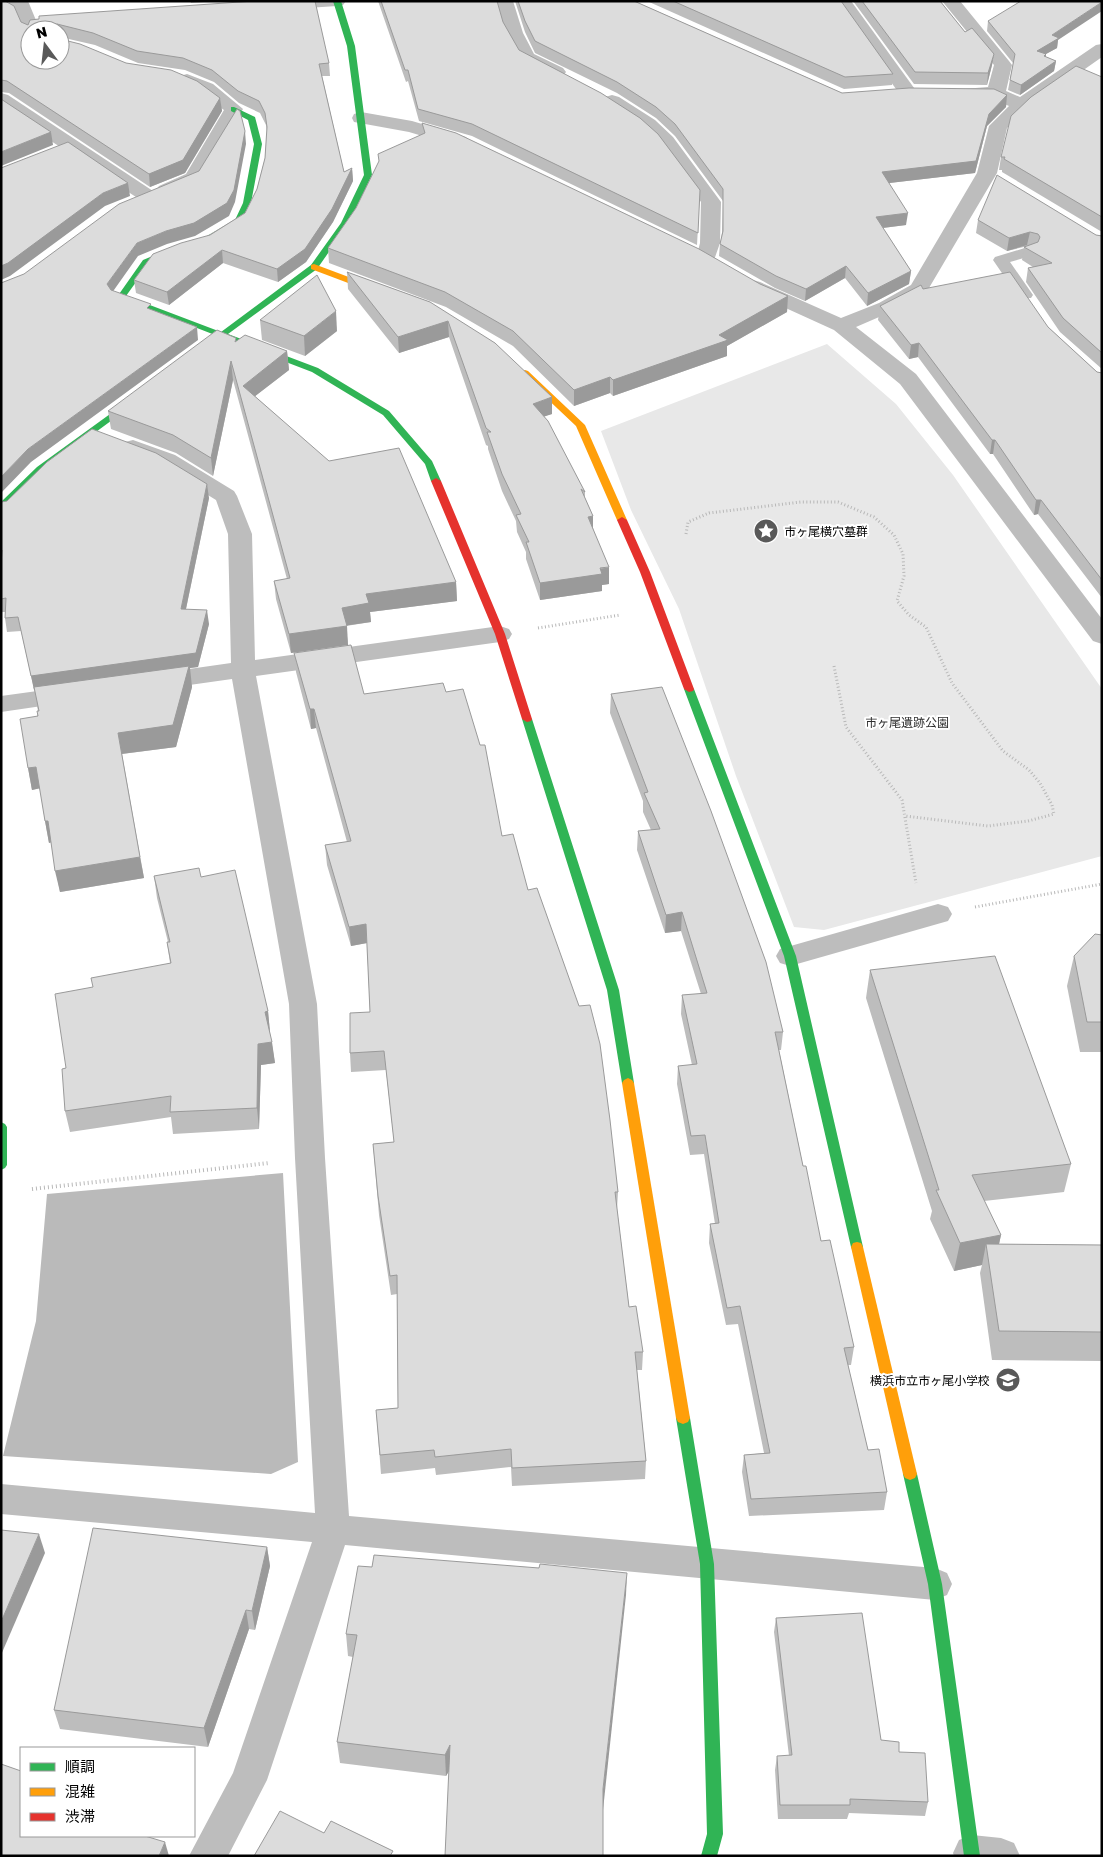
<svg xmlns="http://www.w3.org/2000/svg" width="1103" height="1857" font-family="'Golos Text','Noto Sans JP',sans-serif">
  <rect width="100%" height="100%" fill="#fff"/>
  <polygon fill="#e8e8e8" points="827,344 896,404 953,475 1102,689 1102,856 824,930 794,927 736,776 679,609 631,510 601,431"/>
  <polygon fill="#bababa" points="283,1173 298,1462 271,1474 3,1456 36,1321 47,1194"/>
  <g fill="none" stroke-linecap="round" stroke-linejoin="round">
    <g stroke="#b8b8b8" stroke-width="3" stroke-dasharray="1 2.5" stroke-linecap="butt">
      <polyline points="686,534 688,522 709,513 801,502 838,502 874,517 894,535 903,554 904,576 897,601 909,615 926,627 952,683 1003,751 1029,770 1040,783 1052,805 1054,814 1028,821 988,826 905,816"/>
      <polyline points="538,628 620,615"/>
      <polyline points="834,666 846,727 902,800 916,883"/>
      <polyline points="975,907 1102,884"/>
    </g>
    <polyline stroke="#b8b8b8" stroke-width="4" stroke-dasharray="1 3" stroke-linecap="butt" points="32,1189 269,1163"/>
    <polygon fill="#bdbdbd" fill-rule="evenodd" points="1028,247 1034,249 1036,252 1034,255 1010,262 1033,295 1031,298 1019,298 993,260 995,257"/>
    <g fill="#bdbdbd" fill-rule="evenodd">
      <polygon points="7,1 28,1 40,30 30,30 30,35 25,34 12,6"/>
      <polygon points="271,1 346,1 343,5 337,6 277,10 271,9 268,5"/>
      <polygon points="495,1 513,1 523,33 534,54 563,68 566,72 563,76 557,78 551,76 521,61 505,33"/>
      <polygon points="833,1 851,1 917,92 915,96 908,98 901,96"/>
      <polygon points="942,1 960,1 1009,61 1012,65 1006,91 1020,97 1096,45 1102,44 1102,57 1028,109 1007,128 997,173 926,293 893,311 856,327 916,374 1102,619 1102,644 1093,641 900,384 834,330 746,290 743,286 746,282 753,280 760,282 841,318 879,303 911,285 977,173 989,126 1009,106 993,99 963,97 961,93 963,89 988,87 994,65"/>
      <polygon points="187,74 213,84 243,109 200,182 173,194 166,196 159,194 156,190 159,186 186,174 224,110 199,92 180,84 178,80 180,76"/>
      <polygon points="1,93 8,95 156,193 159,197 156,201 149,203 142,201 1,108"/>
      <polygon points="612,95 619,97 655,120 673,137 721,202 720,243 713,263 706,265 699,263 696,259 700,243 701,202 659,145 641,128 605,105 603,101 605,97"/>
      <polygon points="361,112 412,121 466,137 469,141 466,145 459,147 409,132 354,122 352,118 354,114"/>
      <polygon points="133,440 175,455 234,491 237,496 252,534 255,660 500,626 509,629 512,634 509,639 500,642 256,676 317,1004 325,1158 349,1516 935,1568 947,1573 952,1584 947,1595 935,1600 345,1545 267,1780 228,1856 189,1856 233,1773 312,1542 1,1514 1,1484 315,1513 295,1158 289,1004 232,679 154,690 145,688 142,682 145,676 154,674 231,663 228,534 216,500 159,465 125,452 122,447 125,442"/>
      <polygon points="74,686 83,688 86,694 83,700 1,712 1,696"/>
      <polygon points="938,904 948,907 952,914 948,921 790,966 780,963 776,956 780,949"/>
      <polygon points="972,1835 1001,1838 1014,1843 1020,1856 954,1856 953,1853 959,1840"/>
    </g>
    <g fill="#30b455" fill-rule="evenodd">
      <polygon points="333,1 341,1 355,46 372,175 349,223 317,269 228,334 318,368 389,411 432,461 441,481 436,484 431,481 425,464 383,415 312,372 223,338 215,344 209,344 209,340 215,335 117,297 143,260 172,248 200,240 235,220 243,203 254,144 248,120 231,111 231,107 234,107 255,117 262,144 251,203 241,223 206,244 178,252 149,264 126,296 221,332 311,265 341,223 364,175 347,46"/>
      <polygon points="139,393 143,396 142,398 43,471 4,510 1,511 1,502 37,467"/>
      <polygon points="689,686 694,689 796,956 863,1247 861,1251 857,1252 853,1251 851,1247 784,956 684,689"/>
      <polygon points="527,716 532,719 619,990 634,1083 632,1086 624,1086 622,1083 607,990 522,719"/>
      <polygon points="1,1122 5,1124 7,1127 7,1165 5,1168 1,1170"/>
      <polygon points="683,1412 688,1414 690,1418 714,1564 723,1834 717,1856 701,1856 707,1834 700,1564 676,1418 678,1414"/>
      <polygon points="910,1468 915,1470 917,1474 942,1584 980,1856 964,1856 928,1584 903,1474 905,1470"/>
    </g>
    <g fill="#ff9f0a" fill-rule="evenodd">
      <polygon points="314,264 386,291 387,293 386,295 380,295 311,269 311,265"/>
      <polygon points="525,370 528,371 585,425 627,520 625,522 622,523 617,520 576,426 522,375 522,371"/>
      <polygon points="628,1078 632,1080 634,1083 690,1418 688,1422 683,1424 678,1422 676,1418 622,1083 624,1080"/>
      <polygon points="857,1242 861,1243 863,1247 917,1474 915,1478 910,1480 905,1478 903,1474 851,1247 853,1243"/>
    </g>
    <g fill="#e5322d" fill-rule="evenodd">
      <polygon points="436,478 441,481 505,634 532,719 531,721 527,722 522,719 495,634 431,481"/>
      <polygon points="622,517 627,520 650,572 694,689 693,691 689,692 684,689 640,572 617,520"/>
    </g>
  </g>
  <g fill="#bdbdbd">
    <polygon points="1,1 21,22 28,25 30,20 329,63 330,76 322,76 344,172 352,168 353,181 333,222 306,262 278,282 223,263 169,305 136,293 134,280 245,213 257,189 265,158 267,131 266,125 260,113 239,103 214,82 185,70 138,63 95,45 60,37 60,30 30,30 126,63 220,98 222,111 185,173 150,187 9,93 1,92"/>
    <polygon points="190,1 218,1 191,3"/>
    <polygon points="378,1 497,1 503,22 519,50 700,190 697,245 472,136 419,121 408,81 406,82"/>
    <polygon points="515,1 634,1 842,93 1007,95 1006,107 987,126 975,173 889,183 906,225 883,228 911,271 909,284 867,306 845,278 805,301 775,288 719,256 720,244 722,233 723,201 675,136 656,118 617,93 535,53 525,32"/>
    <polygon points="647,1 841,1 893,74 892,85 844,89"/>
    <polygon points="853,1 940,1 965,32 994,54 992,65 987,85 914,84"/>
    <polygon points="988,21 1058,40 1057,48 1046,54 1046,57 1056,61 1054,71 1020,95 1008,90 1013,63 987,31"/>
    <polygon points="1102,77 1102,232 1002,172 1002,170 999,170 1001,157"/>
    <polygon points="422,123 760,284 788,296 787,312 727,346 727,356 613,396 610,393 574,406 513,346 446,307 329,263 328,248 356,208 423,134"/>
    <polygon points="978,220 1102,236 1102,369 1060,332 1026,282 1028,268 1033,267 1022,260 1024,247 1028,246 1007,251 976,233"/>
    <polygon points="347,272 430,302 552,414 544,416 585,492 585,498 593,516 593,528 609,584 602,585 602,591 540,600 526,559 526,552 517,532 516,521 502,491 488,449 488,446 486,445 449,337 399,353 348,289"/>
    <polygon points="923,289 1048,327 1097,372 1102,373 1102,598 1038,514 1034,515 993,454 990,454 918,357 909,359 878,320 880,306"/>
    <polygon points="260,320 337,331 305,356 262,340"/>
    <polygon points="236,338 236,341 287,351 289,370 255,396 456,582 457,601 370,612 371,622 346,626 348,645 291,653 276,599 274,581 287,579 233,380 213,476 176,453 111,429 108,411"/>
    <polygon points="209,498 186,609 209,624 198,667 190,668 192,687 176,747 122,754 144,878 60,892 51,842 49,843 45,821 40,788 32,790 28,768 38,711 34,689 21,631 7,632 5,618 5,612 1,612 1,502"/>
    <polygon points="294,653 364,694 446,692 502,836 528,890 618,1192 617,1209 629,1307 643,1352 642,1370 637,1370 646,1461 645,1479 512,1486 511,1467 436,1475 435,1468 381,1474 376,1410 398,1408 397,1294 391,1295 379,1215 373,1144 394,1142 386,1070 351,1072 350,1053 370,1012 367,943 351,946 327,865 325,845 347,842 316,728 311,729 296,672"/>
    <polygon points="611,694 783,1032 781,1050 779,1050 803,1166 821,1241 854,1347 851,1365 848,1365 868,1450 887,1492 884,1510 749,1516 742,1472 744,1455 764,1453 738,1324 726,1325 709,1243 710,1224 715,1224 704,1154 690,1155 677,1084 678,1066 692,1065 681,1014 682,995 701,994 681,931 665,933 637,850 638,831 651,830 643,812 643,801 610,713"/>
    <polygon points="154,876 201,877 268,1011 270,1033 275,1063 261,1065 259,1129 173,1134 171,1117 70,1132 65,1111 66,1068 93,987 170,963 167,942 168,942 157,898"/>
    <polygon points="1102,935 1102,1052 1080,1052 1067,986 1074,956"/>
    <polygon points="870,970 1071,1164 1064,1192 984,1201 1001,1235 999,1244 1102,1245 1102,1361 992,1360 980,1273 982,1265 954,1271 930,1219 932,1211 866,998"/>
    <polygon points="267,1547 270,1566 255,1630 249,1629 208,1747 60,1729 54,1710"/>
    <polygon points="626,1595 449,1771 446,1776 340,1763 337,1742 353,1657 348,1656 346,1634"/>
    <polygon points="776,1618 881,1740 899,1752 928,1802 925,1816 849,1813 847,1819 778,1819 775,1770 777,1756 789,1756 774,1632"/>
  </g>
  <g fill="#9a9a9a">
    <polygon points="1102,2 1102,11 1058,40 1057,48 1046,54 1045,65 1037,51 1052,35"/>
    <polygon points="994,54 992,65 987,85 988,73"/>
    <polygon points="1056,61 1054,71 1020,95 1021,85"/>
    <polygon points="1007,95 1006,107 987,126 975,173 881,184 882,172 989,114"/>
    <polygon points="220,98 222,111 185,173 150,187 149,174"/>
    <polygon points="245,131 246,144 235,202 229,216 195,236 167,244 138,256 109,297 107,284 137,243 166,231"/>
    <polygon points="51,132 53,145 1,166 1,152"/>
    <polygon points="352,168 353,181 333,222 306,262 278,282 277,269"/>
    <polygon points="128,183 130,196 105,206 10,276 1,280 1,266 103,193"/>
    <polygon points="908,213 906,225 874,229 876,217"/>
    <polygon points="1030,232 1027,245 1007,251 1009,238"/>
    <polygon points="222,250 223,263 169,305 167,292"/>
    <polygon points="846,266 845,278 805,301 806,289"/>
    <polygon points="911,271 909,284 867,306 868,293"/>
    <polygon points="788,296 787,312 727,346 727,356 613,396 613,380 719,335"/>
    <polygon points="336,311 337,331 305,356 304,336"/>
    <polygon points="448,321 449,337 399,353 398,337"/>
    <polygon points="197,327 198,340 31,462 1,493 1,477 28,449"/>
    <polygon points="919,343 918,357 909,359 911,345"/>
    <polygon points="287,351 289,370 245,404 243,386"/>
    <polygon points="231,361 233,380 213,476 211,458"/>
    <polygon points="610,377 610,393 574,406 574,390"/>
    <polygon points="552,397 552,414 534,420 533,404"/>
    <polygon points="992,440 995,440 993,454 990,454"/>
    <polygon points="207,484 209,498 183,623 181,609"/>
    <polygon points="1036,500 1041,500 1038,514 1034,515"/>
    <polygon points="593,516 593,533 588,517"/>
    <polygon points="609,567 609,584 602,585 602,591 540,600 540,583"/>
    <polygon points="456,582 457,601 370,612 371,622 343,626 342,608 366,594"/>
    <polygon points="207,610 209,624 198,667 190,668 192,687 176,747 121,754 118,733 189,668 34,690 31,676"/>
    <polygon points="347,626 348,645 291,653 289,634"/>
    <polygon points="310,709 314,709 316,728 311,729"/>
    <polygon points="36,767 41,788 32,790 28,768"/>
    <polygon points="45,821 48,821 52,842 49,843"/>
    <polygon points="140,857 144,878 60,892 55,871"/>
    <polygon points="682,912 681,931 665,933 666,915"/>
    <polygon points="366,924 367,943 351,946 349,927"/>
    <polygon points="268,1011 270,1032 268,1033 265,1012"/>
    <polygon points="272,1042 275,1063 261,1065 259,1129 257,1108 258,1044"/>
    <polygon points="1001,1235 995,1262 986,1244 982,1265 954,1271 960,1243"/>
    <polygon points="39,1534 45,1553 1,1655 1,1622"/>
    <polygon points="267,1547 270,1566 255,1630 252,1611"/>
    <polygon points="627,1573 626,1595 603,1810 603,1789"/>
    <polygon points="246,1610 249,1629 208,1747 204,1728"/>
    <polygon points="450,1745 452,1766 446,1776 445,1755"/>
    <polygon points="165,1842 169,1856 159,1856"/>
  </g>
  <g fill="#dcdcdc" stroke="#9a9a9a">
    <polygon points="1,1 5,1 14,6 21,22 28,25 30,20 39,19 39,16 254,1 315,1 329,63 319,64 344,172 352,168 332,209 305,249 277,269 222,250 167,292 134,280 153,254 181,243 210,235 245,213 257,189 265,158 267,127 265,113 259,101 238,91 212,70 183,58 137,51 93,33 57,24 57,30 30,30 30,60 60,60 60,39 80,44 126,63 171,70 197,81 220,98 183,160 149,174 7,81 1,80"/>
    <polygon points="381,1 497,1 503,22 519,50 601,93 640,118 658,134 700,190 698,233 472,124 418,109 408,70 405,70"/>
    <polygon points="518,1 634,1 842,93 909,88 994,89 1007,95 989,114 976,161 882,172 908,213 876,217 911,271 868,293 846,266 806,289 776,276 720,244 723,231 723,189 675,124 656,107 617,82 535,41 525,21"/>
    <polygon points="673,1 841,1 893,74 845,77"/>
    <polygon points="862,1 940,1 965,32 972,28 994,54 988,73 915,72"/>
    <polygon points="1021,1 1102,1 1102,2 1052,35 1059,38 1037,51 1046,54 1044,56 1056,61 1021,85 1010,80 1015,54 988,21"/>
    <polygon points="1076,66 1102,77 1102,217 1004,159 1005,157 1001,157 1011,116 1031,97"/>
    <polygon points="1,99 51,132 1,152"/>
    <polygon points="237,109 240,111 245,131 234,190 227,203 194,223 166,231 137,243 107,284 111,290 151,304 147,308 197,327 28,449 1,477 1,283 24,274 119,204 199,171"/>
    <polygon points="422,123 456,133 699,249 760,284 788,296 719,335 728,340 613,380 610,377 574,390 513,331 445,292 328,248 356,208 379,161 378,154 425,133"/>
    <polygon points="68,142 128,183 103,193 8,263 1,266 1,168"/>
    <polygon points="997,175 1096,235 1102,236 1102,353 1063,318 1028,268 1052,263 1024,247 1038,242 1040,237 1038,234 1030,232 1009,238 978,220"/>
    <polygon points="347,272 430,302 495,343 552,397 533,404 548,421 585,492 581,489 593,516 588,517 609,567 600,568 602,574 540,583 526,542 529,542 516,515 521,514 502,474 487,432 491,432 486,428 448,321 398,337"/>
    <polygon points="1010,272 1048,327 1097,372 1102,373 1102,580 1041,500 1036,500 995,440 992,440 919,343 911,345 880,306 921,285 923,289"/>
    <polygon points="317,275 336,311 304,336 260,320"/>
    <polygon points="217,330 236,338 235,342 245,335 287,351 243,386 329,461 399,448 456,582 366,594 369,603 342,608 347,626 289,634 274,581 290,578 231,361 211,458 173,435 108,411"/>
    <polygon points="92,429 156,453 207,484 181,609 207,610 196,653 31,676 18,617 5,618 6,598 1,599 1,565 2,550 1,551 1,502 7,501 47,462"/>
    <polygon points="351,645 364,694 443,683 446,692 463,689 480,745 485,745 502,836 513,834 528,890 537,888 579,1006 590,1005 600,1044 610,1120 618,1192 615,1192 629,1307 636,1306 643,1352 635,1352 646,1461 512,1468 511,1449 435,1457 434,1450 380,1455 376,1410 398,1408 397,1275 390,1276 378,1196 373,1144 394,1142 384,1051 350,1053 350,1013 370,1012 366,924 349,927 325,845 351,841 314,709 310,709 294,653"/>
    <polygon points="189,666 173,725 118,733 140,857 55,871 48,821 45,821 36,767 28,768 20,719 38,716 37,711 39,711 34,687"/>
    <polygon points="662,687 711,811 766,962 783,1032 775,1032 803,1166 806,1166 821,1241 830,1240 854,1347 844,1348 868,1450 879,1449 887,1492 751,1499 744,1455 770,1453 740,1306 727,1308 710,1224 719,1223 705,1135 691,1136 678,1066 697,1064 682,995 707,993 682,912 666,915 638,831 660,829 644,793 648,792 611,694"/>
    <polygon points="199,868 201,877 235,870 268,1011 265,1012 272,1042 258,1044 257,1108 170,1112 171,1096 65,1111 62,1069 66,1068 55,994 93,987 91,978 171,963 167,942 170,942 154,876"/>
    <polygon points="1095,934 1102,935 1102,1022 1087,1022 1074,956"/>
    <polygon points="995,956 1071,1164 972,1175 1001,1235 960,1243 936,1190 939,1190 870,970"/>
    <polygon points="986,1244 1102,1245 1102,1332 999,1331"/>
    <polygon points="93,1528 267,1547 252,1611 246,1610 204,1728 54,1710"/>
    <polygon points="1,1530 39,1534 1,1622"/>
    <polygon points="374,1555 539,1568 540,1564 627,1573 603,1789 603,1856 445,1856 450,1745 445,1755 337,1742 357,1635 346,1634 358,1566 372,1567"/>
    <polygon points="862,1613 881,1740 899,1742 899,1752 925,1753 928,1802 850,1799 850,1805 780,1805 777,1756 792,1755 776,1618"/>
    <polygon points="1,1764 21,1771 21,1836 145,1836 165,1842 159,1856 1,1856"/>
    <polygon points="280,1811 324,1833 331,1821 393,1851 390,1856 254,1856"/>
  </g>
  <defs>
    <symbol id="sight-disc" viewBox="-11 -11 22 22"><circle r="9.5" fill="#595959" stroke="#fff"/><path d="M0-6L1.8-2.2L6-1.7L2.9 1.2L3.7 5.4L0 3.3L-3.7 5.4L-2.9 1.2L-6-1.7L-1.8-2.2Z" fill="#fff"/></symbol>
    <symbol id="school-disc" viewBox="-11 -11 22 22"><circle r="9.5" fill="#595959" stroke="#fff"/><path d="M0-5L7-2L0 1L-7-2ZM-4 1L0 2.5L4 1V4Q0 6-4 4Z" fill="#fff"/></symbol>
  </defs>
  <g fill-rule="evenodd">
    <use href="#sight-disc" x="752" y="517" width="28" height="28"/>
    <use href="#school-disc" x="994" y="1366" width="28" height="28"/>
  </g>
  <g text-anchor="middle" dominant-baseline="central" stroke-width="4" stroke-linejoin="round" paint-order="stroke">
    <g font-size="12" fill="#000" stroke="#fff" text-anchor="start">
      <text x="784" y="531">市ヶ尾横穴墓群</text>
      <text x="990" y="1380" text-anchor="end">横浜市立市ヶ尾小学校</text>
    </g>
    <g font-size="12" fill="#2d2d2d" stroke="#fff">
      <text x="907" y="722">市ヶ尾遺跡公園</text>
    </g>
  </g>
  <rect width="1103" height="1857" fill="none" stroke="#000000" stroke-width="5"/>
  <rect x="20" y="1747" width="175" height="90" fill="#ffffff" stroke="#999999"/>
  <rect x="30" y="1763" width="25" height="8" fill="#30b455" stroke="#999999"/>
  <text x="65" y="1772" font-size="15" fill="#000000">順調</text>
  <rect x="30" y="1788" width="25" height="8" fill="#ff9f0a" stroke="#999999"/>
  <text x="65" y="1797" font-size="15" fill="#000000">混雑</text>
  <rect x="30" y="1813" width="25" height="8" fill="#e5322d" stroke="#999999"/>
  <text x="65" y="1822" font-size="15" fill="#000000">渋滞</text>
  <g transform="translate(45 45) rotate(345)"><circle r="24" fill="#ffffff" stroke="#999999"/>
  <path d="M0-4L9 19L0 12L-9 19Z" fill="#595959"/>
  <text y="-8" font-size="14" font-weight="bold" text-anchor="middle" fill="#000000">N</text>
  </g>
</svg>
